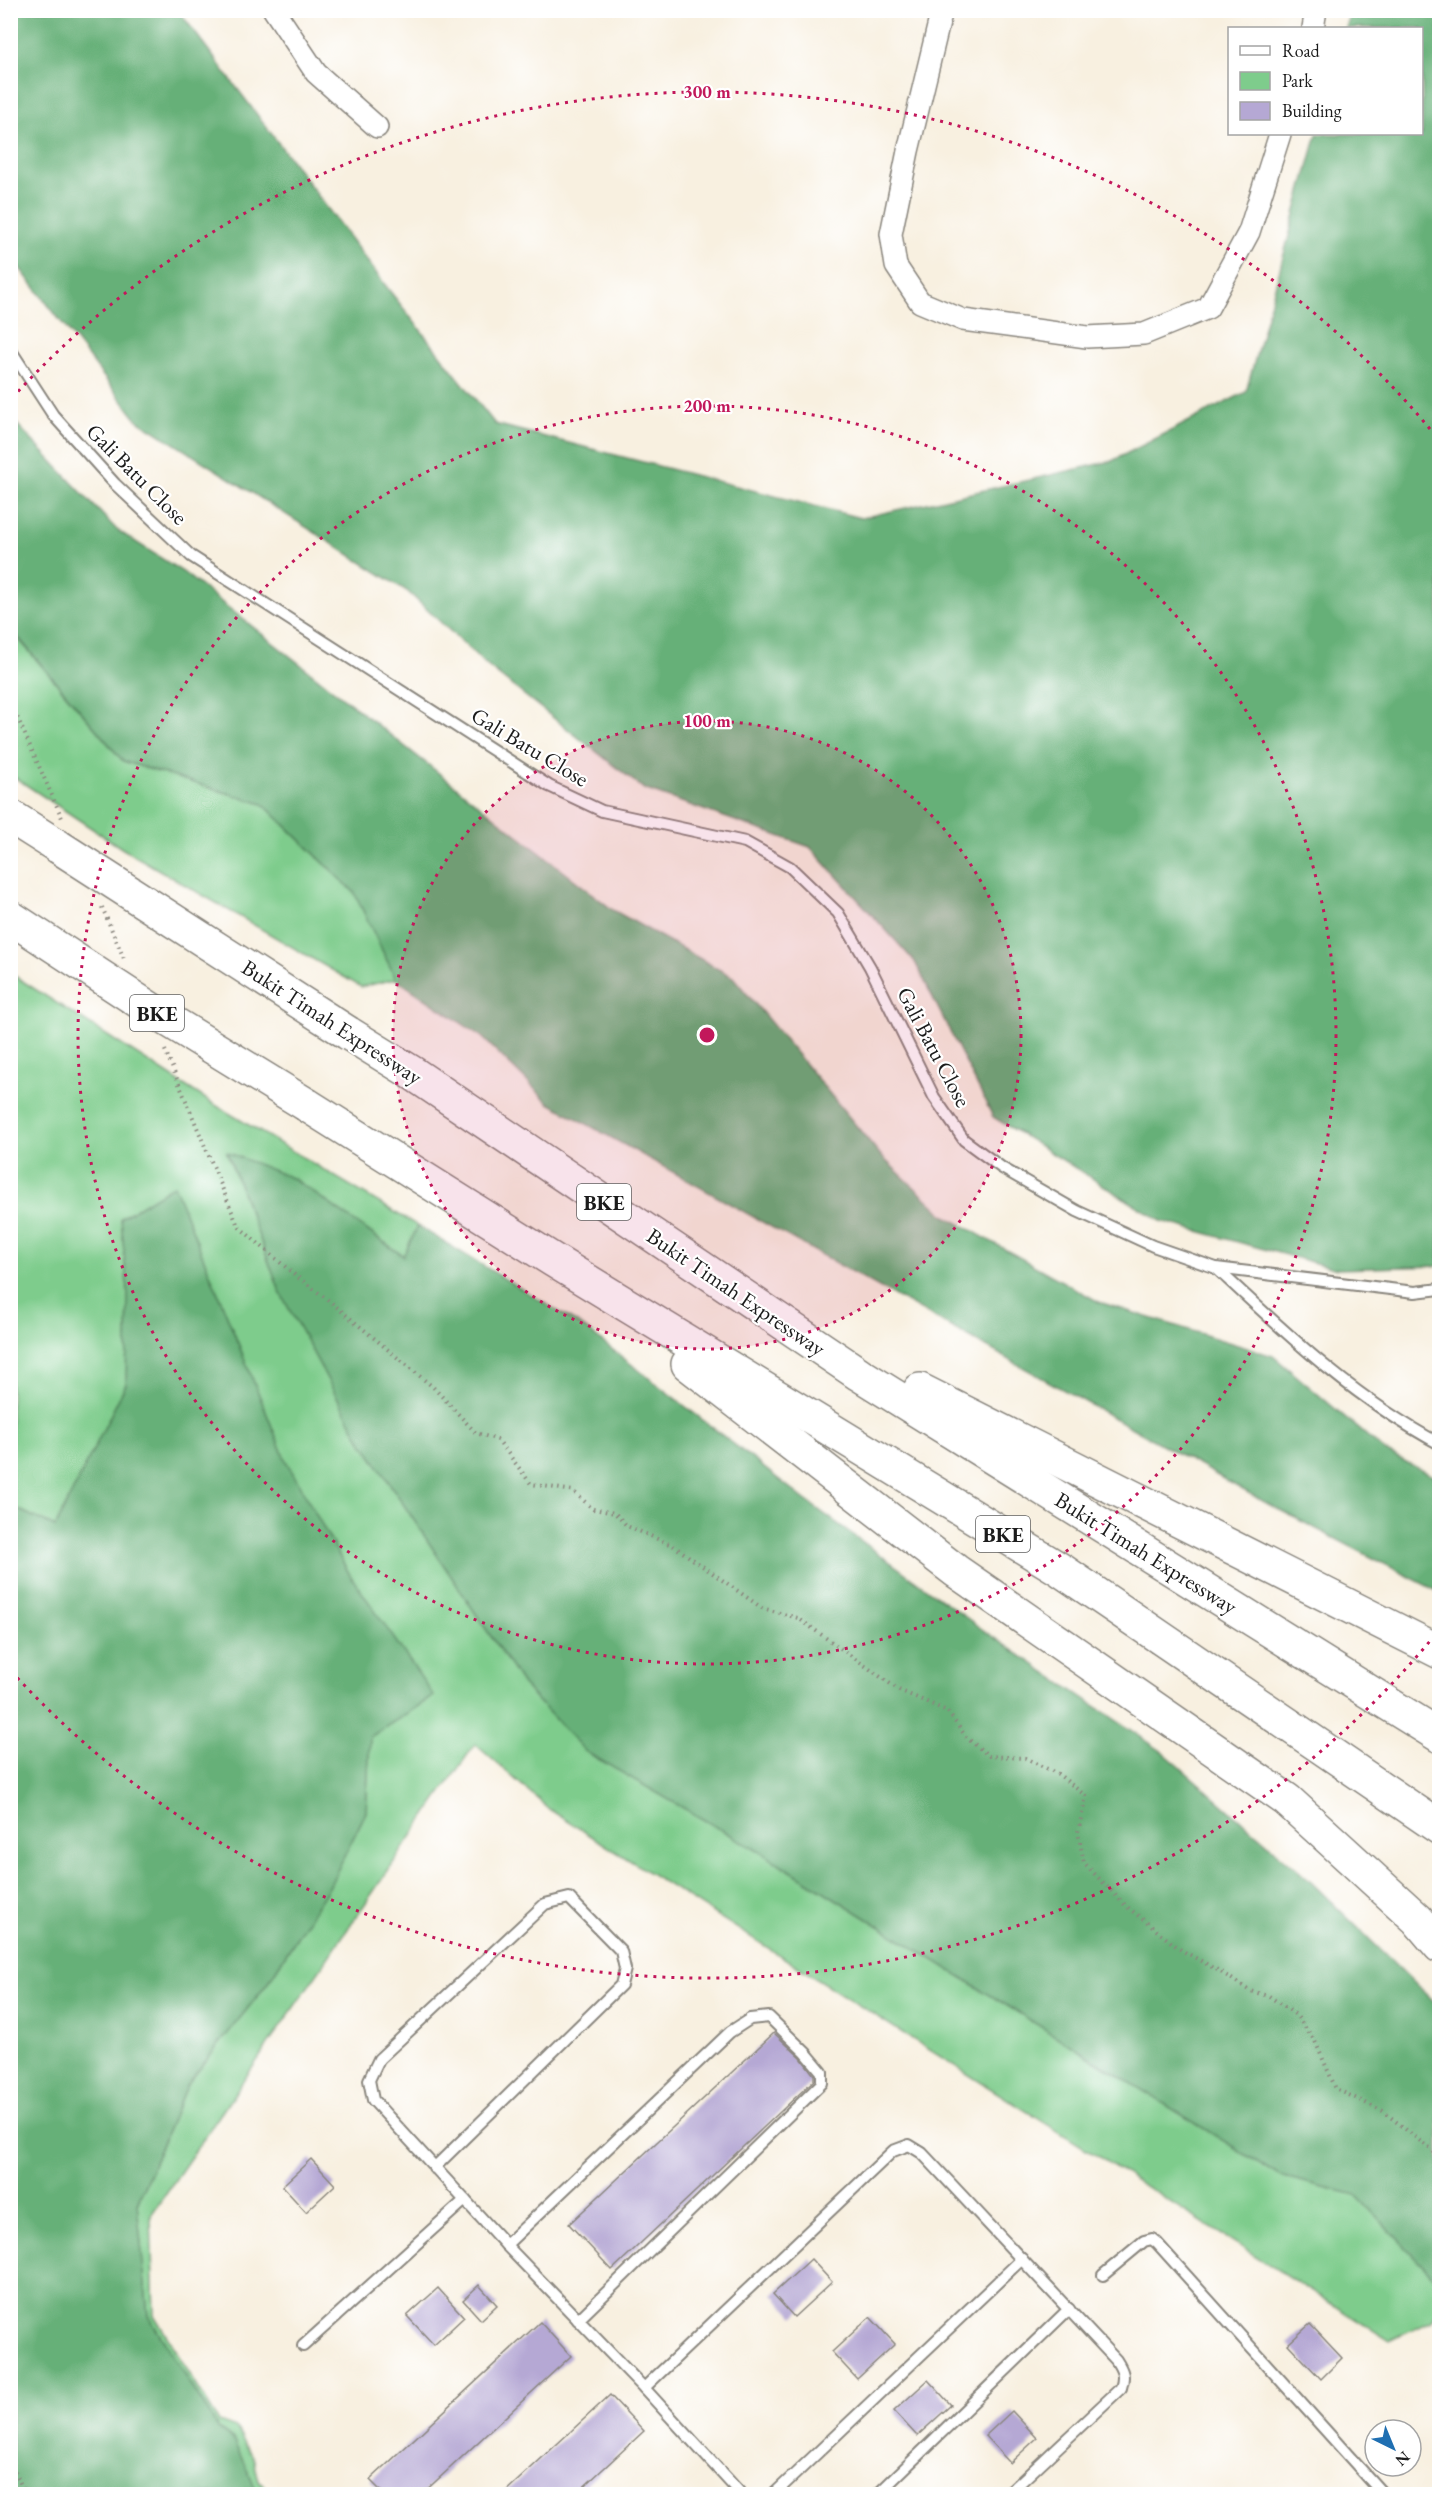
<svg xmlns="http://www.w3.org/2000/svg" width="1450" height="2505" font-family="'EB Garamond',serif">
  <rect width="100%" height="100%" fill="#fff"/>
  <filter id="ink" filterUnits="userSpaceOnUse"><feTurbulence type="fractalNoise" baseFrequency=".0167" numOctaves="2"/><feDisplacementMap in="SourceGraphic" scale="12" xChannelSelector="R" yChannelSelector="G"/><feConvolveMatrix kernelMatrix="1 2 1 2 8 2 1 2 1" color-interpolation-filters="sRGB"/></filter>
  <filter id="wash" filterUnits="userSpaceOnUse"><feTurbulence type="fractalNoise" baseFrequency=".008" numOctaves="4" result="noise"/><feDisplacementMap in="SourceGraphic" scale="24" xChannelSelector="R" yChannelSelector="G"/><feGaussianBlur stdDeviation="1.35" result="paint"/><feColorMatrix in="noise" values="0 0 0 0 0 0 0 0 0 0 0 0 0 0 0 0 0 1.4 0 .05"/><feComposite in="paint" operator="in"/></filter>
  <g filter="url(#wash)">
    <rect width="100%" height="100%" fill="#f8f0e0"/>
    <g fill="#7ecc8c" stroke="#4d7454" stroke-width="1.5">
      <polygon points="10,629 123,761 263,804 354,892 396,979 361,987 123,849 11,775"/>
      <polygon points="10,973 212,1103 418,1226 404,1256 294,1179 227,1153 281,1294 359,1437 523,1685 586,1752 767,1856 1280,2176 1356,2195 1439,2282 1439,2309 1432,2321 1390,2341 550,1810 475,1744 151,2215 154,2315 219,2422 236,2428 254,2460 259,2481 272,2494 258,2494 233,2440 218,2428 148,2316 137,2204 186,2086 267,1984 329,1887 366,1812 370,1737 350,1575 285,1459 174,1185 121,1218 128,1296 126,1384 55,1527 11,1506"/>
    </g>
    <g fill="#66b078" stroke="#41664a" stroke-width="1.5">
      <polygon points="11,10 179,11 389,290 495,424 861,518 1112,461 1246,392 1317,134 1422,134 1422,28 1346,28 1351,11 1439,11 1439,1266 1337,1269 1161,1221 993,1117 915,962 810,847 644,789 491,669 407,591 137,420 11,257"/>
      <polygon points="11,418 117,530 183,572 613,910 733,977 883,1158 944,1215 1099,1302 1273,1356 1385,1451 1439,1479 1439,1592 1270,1505 549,1103 482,1037 396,979 354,892 263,804 123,761 11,629"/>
      <polygon points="227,1152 294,1179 403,1256 418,1226 581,1325 804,1499 982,1629 1163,1752 1309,1880 1439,2007 1439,2282 1356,2195 1280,2176 767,1856 586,1752 523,1685 359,1437 281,1294"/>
      <polygon points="174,1185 285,1459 350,1575 434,1696 370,1737 366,1812 329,1887 267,1984 186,2086 137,2203 148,2316 218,2428 233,2440 258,2494 11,2494 11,1506 55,1527 126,1384 128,1296 121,1218"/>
    </g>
    <g id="blocks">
      <g fill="#b5a8d4">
        <polygon points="774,2033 801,2058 814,2075 814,2080 612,2270 569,2224"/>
        <polygon points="311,2159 335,2185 306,2212 282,2186"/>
        <polygon points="811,2259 832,2282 794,2317 773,2294"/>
        <polygon points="479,2285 497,2305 481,2320 463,2300"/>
        <polygon points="438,2288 464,2317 434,2345 407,2316"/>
        <polygon points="870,2317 895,2344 857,2379 832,2352"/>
        <polygon points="540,2322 571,2356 422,2494 384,2494 370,2480"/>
        <polygon points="1310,2324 1342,2358 1321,2379 1288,2344"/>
        <polygon points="928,2380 951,2405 917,2436 894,2411"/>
        <polygon points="610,2395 644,2431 576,2494 503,2494"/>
        <polygon points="1012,2411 1037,2438 1010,2463 985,2436"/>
      </g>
    </g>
  </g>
  <g filter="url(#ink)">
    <use href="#blocks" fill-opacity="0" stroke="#8a867e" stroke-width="1.5"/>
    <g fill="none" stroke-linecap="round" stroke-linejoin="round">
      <defs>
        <g id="service">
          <polyline points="10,349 53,415 115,484 191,556 549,786 602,811 745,842 790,867 838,913 870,967 934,1097 964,1140 1002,1168 1077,1211 1153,1246 1216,1268 1415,1292 1440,1289"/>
          <path d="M 1216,1268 C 1288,1335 1352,1397 1440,1444"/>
          <polyline points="434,2168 621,1985 625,1969 621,1951 569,1898 545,1904 379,2059 369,2080 373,2100 506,2245 644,2388 741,2494"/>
          <polyline points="506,2245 730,2032 750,2019 769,2017 806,2053 822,2072 822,2083 578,2320"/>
          <polyline points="1103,2275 1144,2241 1152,2239 1157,2243 1383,2494"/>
          <polyline points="303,2346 465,2200"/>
          <path d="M 644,2388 L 893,2151 L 909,2145 L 922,2153 L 1116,2360 C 1123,2371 1125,2376 1121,2388 L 1008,2494"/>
          <polyline points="774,2494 1022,2259"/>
          <polyline points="878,2494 1069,2309"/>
        </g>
        <g id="minor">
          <polyline points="274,10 316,73 377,127"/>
          <polyline points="942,10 908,151 891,234 896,266 920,302 963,320 1087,337 1144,334 1208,308 1249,232 1280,134"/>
          <polyline points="1313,28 1316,10"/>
        </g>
        <g id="motorway">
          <polyline points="10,816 59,847"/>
          <polyline points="348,1033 411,1072 859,1374 1440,1736"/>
          <polyline points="307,1105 553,1260 1061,1570 1440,1828"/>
          <polyline points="688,1364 956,1571 1287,1800 1417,1919 1440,1946"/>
          <polyline points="920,1390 1440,1652"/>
        </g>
      </defs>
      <use href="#service" stroke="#8a867e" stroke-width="14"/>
      <use href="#minor" stroke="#8a867e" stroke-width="24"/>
      <use href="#motorway" stroke="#8a867e" stroke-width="36"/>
      <g stroke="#8a867e" stroke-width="4" stroke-dasharray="1.5 4.5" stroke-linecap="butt">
        <polyline points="10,701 62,818"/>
        <polyline points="102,907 125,961"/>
        <polyline points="165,1050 238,1226 296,1276 327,1299 433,1387 476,1433 498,1440 531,1484 573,1491 593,1509 615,1513 627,1526 674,1546 762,1608 798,1618 899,1690 947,1711 967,1738 989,1756 1025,1758 1058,1774 1086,1796 1078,1832 1084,1863 1126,1906 1181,1950 1221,1972 1250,1991 1269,1996 1296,2015 1315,2041 1336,2089 1383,2111 1440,2157"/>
        <polyline points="10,2460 25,2494"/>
        <polyline points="1438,2494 1440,2493"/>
      </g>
      <use href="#service" stroke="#fff" stroke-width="10"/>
      <use href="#minor" stroke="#fff" stroke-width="21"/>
      <use href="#motorway" stroke="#fff" stroke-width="33"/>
      <defs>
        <g id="motorway-bridge">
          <polyline points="59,847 348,1033"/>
          <polyline points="10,917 152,1010 307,1105"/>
        </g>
      </defs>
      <use href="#motorway-bridge" stroke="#8a867e" stroke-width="36" stroke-linecap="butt"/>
      <use href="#motorway-bridge" stroke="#fff" stroke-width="33"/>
    </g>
  </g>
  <circle cx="707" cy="1035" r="314" fill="#c2185b" fill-opacity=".12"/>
  <g fill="none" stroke="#c2185b" stroke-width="3" stroke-dasharray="3 6">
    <circle cx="707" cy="1035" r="314"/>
    <circle cx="707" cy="1035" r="629"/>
    <path d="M1435 1635A943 943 0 0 1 12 1672M12 398A943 943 0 0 1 1435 435"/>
  </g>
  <g text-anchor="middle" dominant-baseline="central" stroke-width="4.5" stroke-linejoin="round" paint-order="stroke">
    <g fill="#fff" stroke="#606060" stroke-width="1.5">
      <rect x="130" y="995" width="54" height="36" rx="4.5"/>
      <rect x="577" y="1184" width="54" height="36" rx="4.5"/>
      <rect x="976" y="1516" width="54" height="36" rx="4.5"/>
    </g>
    <g font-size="21" font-weight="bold" fill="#1c1c1c">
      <text x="157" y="1013">BKE</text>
      <text x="604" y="1202">BKE</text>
      <text x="1003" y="1534">BKE</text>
    </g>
    <g font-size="22" fill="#1c1c1c" stroke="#fff">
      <text transform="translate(137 474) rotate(45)">Gali Batu Close</text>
      <text transform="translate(530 747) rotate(31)">Gali Batu Close</text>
      <text transform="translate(332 1022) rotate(33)">Bukit Timah Expressway</text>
      <text transform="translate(934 1047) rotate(62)">Gali Batu Close</text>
      <text transform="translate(736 1292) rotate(34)">Bukit Timah Expressway</text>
      <text transform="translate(1146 1553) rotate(32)">Bukit Timah Expressway</text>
    </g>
  </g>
  <circle cx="707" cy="1035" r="9" fill="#c2185b" stroke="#fff" stroke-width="3"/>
  <g font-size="18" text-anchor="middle" font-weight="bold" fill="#c2185b" stroke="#fff" stroke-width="4.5" stroke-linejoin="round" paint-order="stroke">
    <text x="707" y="98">300 m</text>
    <text x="707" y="412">200 m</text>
    <text x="707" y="727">100 m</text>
  </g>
  <rect width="1450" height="2505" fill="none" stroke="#fff" stroke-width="36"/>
  <rect x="1228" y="27" width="195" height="108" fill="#ffffff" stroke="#a4a4a4" stroke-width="1.5"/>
  <rect x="1240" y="46" width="30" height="9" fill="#ffffff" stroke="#a4a4a4" stroke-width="1.5"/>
  <text x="1282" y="57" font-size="18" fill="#1c1c1c">Road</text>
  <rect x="1240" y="72" width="30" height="18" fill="#7ecc8c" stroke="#a4a4a4" stroke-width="1.5"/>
  <text x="1282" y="87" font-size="18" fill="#1c1c1c">Park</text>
  <rect x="1240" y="102" width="30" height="18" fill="#b5a8d4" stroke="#a4a4a4" stroke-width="1.5"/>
  <text x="1282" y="117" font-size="18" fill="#1c1c1c">Building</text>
  <g transform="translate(1393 2448) rotate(137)"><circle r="28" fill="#ffffff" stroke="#a4a4a4" stroke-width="1.5"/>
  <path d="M0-4.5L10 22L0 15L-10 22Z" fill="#1f6fb2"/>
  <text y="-9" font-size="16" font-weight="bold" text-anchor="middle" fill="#1c1c1c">N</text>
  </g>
</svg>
